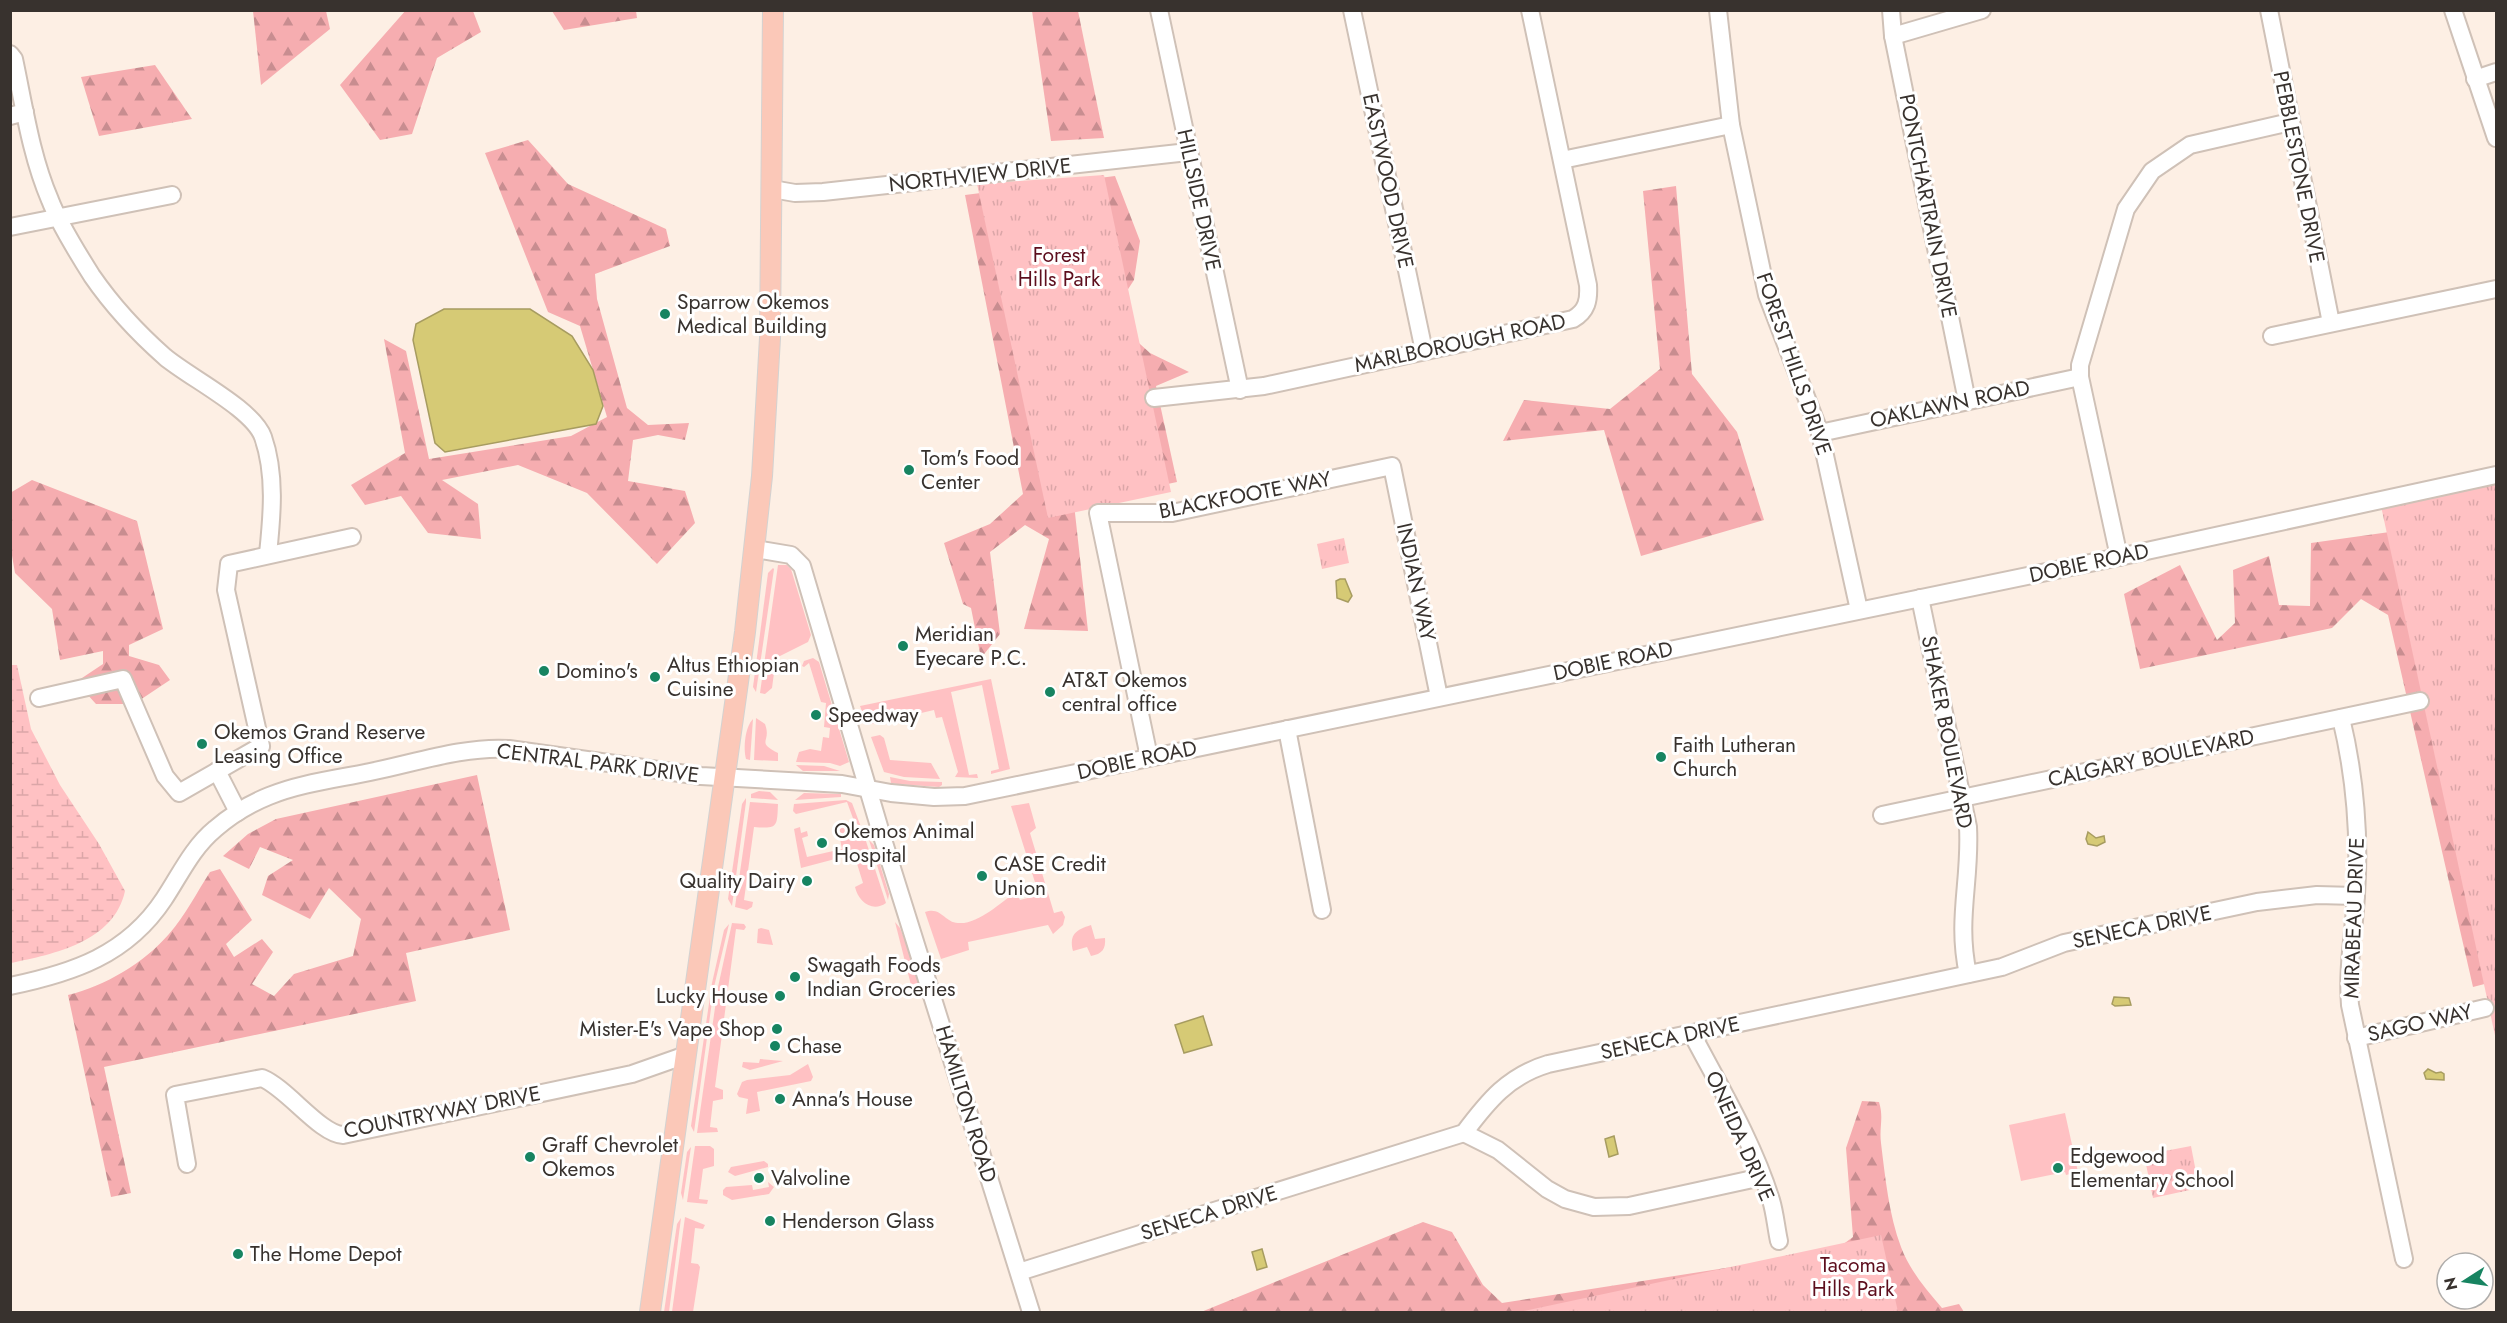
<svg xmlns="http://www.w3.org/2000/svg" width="2507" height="1323" font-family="Jost,sans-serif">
  <defs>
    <pattern id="forest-firs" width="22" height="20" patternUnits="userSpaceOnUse" patternTransform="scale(1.5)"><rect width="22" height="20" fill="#f6adb0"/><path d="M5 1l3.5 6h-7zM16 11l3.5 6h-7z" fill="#c88d90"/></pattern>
    <pattern id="wetland-marsh" width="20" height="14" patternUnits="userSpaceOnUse" patternTransform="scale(1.5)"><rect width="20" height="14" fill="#ffc1c3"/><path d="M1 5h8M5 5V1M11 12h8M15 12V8" fill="none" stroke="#dba6a8"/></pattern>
    <pattern id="park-tufts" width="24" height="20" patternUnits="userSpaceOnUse" patternTransform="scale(1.5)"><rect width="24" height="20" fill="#ffc1c3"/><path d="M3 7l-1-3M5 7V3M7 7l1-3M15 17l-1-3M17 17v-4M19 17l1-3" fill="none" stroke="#dba6a8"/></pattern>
  </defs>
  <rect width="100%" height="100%" fill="#fdefe4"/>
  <g fill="#ffc1c3">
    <polygon points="778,565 787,565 791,569 811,635 808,642 776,658 772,688 765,694 760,693"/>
    <polygon points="773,568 774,569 756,692 753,687 768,573"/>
    <polygon points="813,658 819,662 849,762 840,766 830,763 796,762 799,752 810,749 821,751 823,737 829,738 830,728 824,727 826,703 821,702 809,663 804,667 802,666 804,661"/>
    <polygon points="991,679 1010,769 991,774 991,771 999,769 982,685 951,692 969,775 977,774 978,778 955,777 958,772 942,717 936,718 934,710 904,717 905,720 902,717 867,725 860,706"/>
    <path d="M 756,718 L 765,724 C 772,743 755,741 778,753 L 778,761 L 754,760 Z"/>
    <path d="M 753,719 L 750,760 L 746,759 C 743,748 745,727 753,719 Z"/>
    <polygon points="880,735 884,738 890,760 931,763 940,779 904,777 884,772 871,737"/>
    <polygon points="796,765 824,766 840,771 803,771"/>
    <polygon points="890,777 910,781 942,782 942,785 939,787 897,784 891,783"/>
    <polygon points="759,791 770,792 778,800 751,798 751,794"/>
    <polygon points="804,793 841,794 841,797 795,800"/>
    <polygon points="746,798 746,802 732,906 728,899 742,804"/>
    <polygon points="846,800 852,803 861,827 854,821 847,802 796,814 793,811 794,804"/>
    <path d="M 750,802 L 778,804 C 777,827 778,829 754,827 L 744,900 L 753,902 L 752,907 L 747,910 L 735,907 Z"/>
    <path d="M 1029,803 L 1036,828 L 1030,833 L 1054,913 L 1062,911 L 1065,917 L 1063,925 L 1053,934 L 1048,925 L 968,942 L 969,950 L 941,959 L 925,912 C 941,906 944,922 958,923 C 978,925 1001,902 1016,892 L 1020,900 L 1039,895 L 1011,806 Z"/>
    <path d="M 845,826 L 849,826 L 865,838 L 886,903 C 872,913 858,901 855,887 L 863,883 L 854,854 L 801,868 L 794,829 L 800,827 L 801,833 L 807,831 L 808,836 L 802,838 L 807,857 L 842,849 L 838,829 Z"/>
    <polygon points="869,840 874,845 889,894 888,900"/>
    <polygon points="895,922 900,928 922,983 911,985"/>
    <polygon points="732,923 744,924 746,927 744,930 736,929 715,1087 723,1090 723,1099 713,1101 710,1127 717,1128 718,1132 697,1133 718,987"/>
    <polygon points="729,924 714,987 694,1132 691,1126 712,983 724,930"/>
    <path d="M 1091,925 L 1095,939 L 1105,938 C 1106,949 1102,954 1091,956 L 1087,947 L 1073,951 C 1069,934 1076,930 1091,925 Z"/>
    <polygon points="761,928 769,930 773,945 757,943 758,929"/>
    <polygon points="760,1059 783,1061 750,1070 742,1067 743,1062 759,1063"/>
    <polygon points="808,1064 813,1077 811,1081 757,1092 760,1111 746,1114 748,1099 739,1097 737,1094 742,1082 747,1080 790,1075"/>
    <polygon points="2065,1113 2078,1172 2066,1175 2065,1172 2021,1181 2009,1125"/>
    <polygon points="695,1146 710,1146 714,1149 714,1166 703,1169 699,1199 708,1200 707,1204 687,1202"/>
    <polygon points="691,1147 683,1200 681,1193 687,1152"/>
    <polygon points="764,1161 768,1164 768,1167 735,1176 728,1172 731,1167"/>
    <polygon points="768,1182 774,1187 769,1194 732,1200 723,1195 723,1190 726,1187 752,1185 753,1190 769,1187"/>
    <polygon points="685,1217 705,1225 703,1229 695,1228 691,1263 698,1264 700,1267 693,1312 672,1312"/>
    <polygon points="681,1218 669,1312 664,1312 677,1224"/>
  </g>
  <g fill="url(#forest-firs)">
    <polygon points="406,10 473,11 481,32 437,58 412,134 380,140 340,85"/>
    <polygon points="253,11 326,11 330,29 261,85"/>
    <polygon points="552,11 636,11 637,18 564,30"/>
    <polygon points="1032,11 1078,11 1104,138 1051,141"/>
    <polygon points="155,65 192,119 99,136 81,77"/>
    <polygon points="528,140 568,184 666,229 670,246 595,274 597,299 627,408 648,425 689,423 685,440 658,435 633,440 628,481 685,491 695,523 657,564 587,493 518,465 442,480 478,504 481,539 428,533 401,496 365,505 351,485 405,453 384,339 406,351 429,459 571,436 607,417 580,326 548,312 485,153"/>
    <polygon points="1115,176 1140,241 1134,280 1110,317 1150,353 1189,372 1156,386 1177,482 1074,504 1088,631 1024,629 1049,539 1025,525 990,552 1000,634 981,658 971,608 963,604 944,543 990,524 1023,494 965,195"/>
    <polygon points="1676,186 1692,374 1737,432 1764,520 1641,556 1604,430 1503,441 1524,400 1610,409 1660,369 1643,191"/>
    <polygon points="32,480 137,521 163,629 129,645 129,656 159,665 170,680 134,704 96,704 76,682 103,664 103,651 60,660 52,609 15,573 10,544 10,493"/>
    <polygon points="2411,529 2496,981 2473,987 2388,615 2361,599 2332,628 2140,669 2124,594 2180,565 2217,640 2235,623 2233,570 2269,556 2279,605 2310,606 2311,543"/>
    <path d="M 477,775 L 510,930 L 406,953 L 416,1001 L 104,1067 L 131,1193 L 111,1197 L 68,995 C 105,986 144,963 169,934 C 185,916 197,892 210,872 L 220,869 L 252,920 L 226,944 L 234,957 L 262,939 L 273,952 L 252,984 L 274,996 L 294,974 L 353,956 L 361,919 L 329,888 L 310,919 L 262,895 L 268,876 L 293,860 L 260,847 L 249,869 L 223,856 L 248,834 L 276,819 Z"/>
    <path d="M 1862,1101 L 1879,1102 C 1884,1118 1879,1127 1881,1143 C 1885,1176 1889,1216 1901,1247 C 1910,1271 1926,1289 1942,1308 L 1959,1304 L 1964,1312 L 1201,1312 L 1423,1222 L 1452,1232 L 1483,1285 L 1502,1303 L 1834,1251 L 1853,1237 L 1846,1148 Z"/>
  </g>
  <path fill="url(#wetland-marsh)" d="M 11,665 L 17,665 L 31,729 L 60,785 L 99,844 L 125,891 C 114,942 54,954 11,963 Z"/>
  <g fill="url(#park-tufts)">
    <polygon points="1104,175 1171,492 1048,518 977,184"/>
    <polygon points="2496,482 2496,1040 2381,506"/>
    <polygon points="1344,538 1349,563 1322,569 1317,544"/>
    <polygon points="2191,1146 2199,1188 2153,1198 2144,1155"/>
    <polygon points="1881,1235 1898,1312 1519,1312"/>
  </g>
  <g fill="#d6ca75" stroke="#a79c60" stroke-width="1.5">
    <polygon points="444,309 530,309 572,336 593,370 603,406 596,424 445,452 435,443 413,340 416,324"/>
    <polygon points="1340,579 1345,579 1352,596 1348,602 1337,598 1336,581"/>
    <polygon points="2088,832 2096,838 2104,836 2105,842 2097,846 2088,844 2086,839"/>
    <polygon points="2114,997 2129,998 2131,1005 2115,1006 2112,1004"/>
    <polygon points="1203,1016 1212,1045 1184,1053 1175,1025"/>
    <polygon points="2428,1069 2436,1073 2441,1072 2444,1074 2444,1080 2426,1079 2424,1073"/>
    <polygon points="1614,1136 1618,1154 1609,1157 1605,1139"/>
    <polygon points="1262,1249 1267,1267 1257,1270 1252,1252"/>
  </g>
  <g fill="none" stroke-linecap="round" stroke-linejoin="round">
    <defs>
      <g id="minor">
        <polyline points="1159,10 1240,390"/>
        <polyline points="1352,10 1424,351"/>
        <polyline points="1718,10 1731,125 1767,295 1820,433 1859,610"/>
        <polyline points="1891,10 1893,36 1967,401"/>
        <polyline points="2269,10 2331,323"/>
        <polyline points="2453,10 2496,138"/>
        <polyline points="1893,36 1982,10"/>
        <path d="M 10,54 L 14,59 C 24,106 31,156 50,200 C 58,221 80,257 92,276 C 112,305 139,334 165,357 C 190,378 253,409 263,437 C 276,474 272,516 268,554"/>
        <polyline points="2475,79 2496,72"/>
        <polyline points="10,116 25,112"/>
        <polyline points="1562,160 1731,125"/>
        <polyline points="772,189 795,193 823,192 1188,152"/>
        <polyline points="10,227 172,195"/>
        <polyline points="2272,336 2496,289"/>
        <path d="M 1154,398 L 1264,386 L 1573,319 C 1587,311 1589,300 1588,285 L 1530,10"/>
        <polyline points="1820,433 2080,377"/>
        <polyline points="755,549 791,555 802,566 881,833 1031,1312"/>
        <polyline points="2119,557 2080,377 2080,365 2126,209 2152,171 2190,145 2290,122"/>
        <path d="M 1920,598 L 1968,827 C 1971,880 1956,920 1968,974"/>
        <polyline points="39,698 123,679 165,776 179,793 261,746 226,590 229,564 352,537"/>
        <path d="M 2341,718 C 2355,776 2360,835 2356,895 C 2354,932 2347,968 2350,1005 L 2404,1259"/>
        <polyline points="1287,729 1322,910"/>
        <polyline points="1149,757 1098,513 1172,513 1392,466 1439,697"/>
        <polyline points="217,771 238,812"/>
        <polyline points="1882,815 2420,701"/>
        <path d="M 10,986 C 73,973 127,955 164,899 C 180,875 192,848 215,829 C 231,815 249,804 269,796 C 301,783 337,779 370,772 C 415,763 464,746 509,749 L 701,776 L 842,784 L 891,793 L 934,797 L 965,796 L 2119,557 L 2496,475"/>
        <path d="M 1692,1034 C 1720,1087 1753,1142 1771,1200 C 1775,1213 1776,1227 1779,1241"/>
        <polyline points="2356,1038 2485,1008"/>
        <polyline points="1464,1133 1498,1150 1547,1189 1565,1199 1594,1207 1629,1206 1762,1177"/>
        <path d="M 187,1164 L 175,1095 L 262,1078 C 287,1088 320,1134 343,1135 L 632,1074 L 686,1055"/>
        <path d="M 1019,1272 L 1464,1133 C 1488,1101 1508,1076 1548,1064 L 2002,967 L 2064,943 L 2257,902 L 2317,895 L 2356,896"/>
      </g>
      <polyline id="major" points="650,1312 745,632 762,476 770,338 773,10"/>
    </defs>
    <use href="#minor" stroke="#cfc1b7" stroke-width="20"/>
    <use href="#major" stroke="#d3d2d1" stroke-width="22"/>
    <use href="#minor" stroke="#fff" stroke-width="16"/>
    <use href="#major" stroke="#fbc8b8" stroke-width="20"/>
  </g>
  <g fill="#178461" stroke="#fff" stroke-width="2">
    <circle cx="665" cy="314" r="6"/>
    <circle cx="909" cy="470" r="6"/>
    <circle cx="903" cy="646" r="6"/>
    <circle cx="544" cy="671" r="6"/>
    <circle cx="655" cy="677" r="6"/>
    <circle cx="1050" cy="692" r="6"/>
    <circle cx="816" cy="715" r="6"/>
    <circle cx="202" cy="744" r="6"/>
    <circle cx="1661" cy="757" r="6"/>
    <circle cx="822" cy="843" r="6"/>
    <circle cx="982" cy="876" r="6"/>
    <circle cx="807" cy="881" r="6"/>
    <circle cx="795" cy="977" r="6"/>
    <circle cx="780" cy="996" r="6"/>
    <circle cx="777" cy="1029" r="6"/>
    <circle cx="775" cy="1046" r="6"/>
    <circle cx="780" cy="1099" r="6"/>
    <circle cx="530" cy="1157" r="6"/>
    <circle cx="2058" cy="1168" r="6"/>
    <circle cx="759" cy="1178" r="6"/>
    <circle cx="770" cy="1221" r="6"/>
    <circle cx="238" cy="1254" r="6"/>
  </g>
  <g text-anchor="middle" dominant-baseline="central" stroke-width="6" stroke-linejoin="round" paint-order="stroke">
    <g font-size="21" fill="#38322e" stroke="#fff">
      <text transform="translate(2299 167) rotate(79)">PEBBLESTONE DRIVE</text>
      <text transform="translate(980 175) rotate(-6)">NORTHVIEW DRIVE</text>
      <text transform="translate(1388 181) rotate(78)">EASTWOOD DRIVE</text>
      <text transform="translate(1199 200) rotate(78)">HILLSIDE DRIVE</text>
      <text transform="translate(1928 206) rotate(79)">PONTCHARTRAIN DRIVE</text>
      <text transform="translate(1460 343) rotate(-12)">MARLBOROUGH ROAD</text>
      <text transform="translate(1794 364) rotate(71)">FOREST HILLS DRIVE</text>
      <text transform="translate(1950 404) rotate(-12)">OAKLAWN ROAD</text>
      <text transform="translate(1245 495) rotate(-11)">BLACKFOOTE WAY</text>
      <text transform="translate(2089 563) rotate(-12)">DOBIE ROAD</text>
      <text transform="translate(1416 582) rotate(78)">INDIAN WAY</text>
      <text transform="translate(1613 661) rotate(-12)">DOBIE ROAD</text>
      <text transform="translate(1947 732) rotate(79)">SHAKER BOULEVARD</text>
      <text transform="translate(2151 758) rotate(-12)">CALGARY BOULEVARD</text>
      <text transform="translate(1137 760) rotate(-12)">DOBIE ROAD</text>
      <text transform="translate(598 763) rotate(7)">CENTRAL PARK DRIVE</text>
      <text transform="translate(2354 918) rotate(-88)">MIRABEAU DRIVE</text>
      <text transform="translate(2142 927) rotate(-12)">SENECA DRIVE</text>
      <text transform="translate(2420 1023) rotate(-13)">SAGO WAY</text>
      <text transform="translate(1670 1038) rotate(-12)">SENECA DRIVE</text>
      <text transform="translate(966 1104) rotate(73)">HAMILTON ROAD</text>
      <text transform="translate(442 1112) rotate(-11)">COUNTRYWAY DRIVE</text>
      <text transform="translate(1740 1136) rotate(66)">ONEIDA DRIVE</text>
      <text transform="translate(1209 1213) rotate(-17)">SENECA DRIVE</text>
    </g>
    <g font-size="21" fill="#5d0e1d" stroke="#fff">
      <text x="1059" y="255">Forest<tspan x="1059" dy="24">Hills Park</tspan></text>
      <text x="1853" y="1265">Tacoma<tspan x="1853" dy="24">Hills Park</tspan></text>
    </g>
    <g font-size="21" fill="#38322e" stroke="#fff" text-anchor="start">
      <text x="677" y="302">Sparrow Okemos<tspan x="677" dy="24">Medical Building</tspan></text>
      <text x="921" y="458">Tom's Food<tspan x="921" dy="24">Center</tspan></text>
      <text x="915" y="634">Meridian<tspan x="915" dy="24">Eyecare P.C.</tspan></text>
      <text x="667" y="665">Altus Ethiopian<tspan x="667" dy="24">Cuisine</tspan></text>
      <text x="556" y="671">Domino's</text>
      <text x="1062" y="680">AT&amp;T Okemos<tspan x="1062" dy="24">central office</tspan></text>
      <text x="828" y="715">Speedway</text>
      <text x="214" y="732">Okemos Grand Reserve<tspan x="214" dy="24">Leasing Office</tspan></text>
      <text x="1673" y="745">Faith Lutheran<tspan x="1673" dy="24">Church</tspan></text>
      <text x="834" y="831">Okemos Animal<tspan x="834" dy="24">Hospital</tspan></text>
      <text x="994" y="864">CASE Credit<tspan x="994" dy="24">Union</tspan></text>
      <text x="795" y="881" text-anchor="end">Quality Dairy</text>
      <text x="807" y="965">Swagath Foods<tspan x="807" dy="24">Indian Groceries</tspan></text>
      <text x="768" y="996" text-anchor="end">Lucky House</text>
      <text x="765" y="1029" text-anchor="end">Mister-E's Vape Shop</text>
      <text x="787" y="1046">Chase</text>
      <text x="792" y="1099">Anna's House</text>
      <text x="542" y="1145">Graff Chevrolet<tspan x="542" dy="24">Okemos</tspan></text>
      <text x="2070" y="1156">Edgewood<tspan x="2070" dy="24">Elementary School</tspan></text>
      <text x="771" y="1178">Valvoline</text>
      <text x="782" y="1221">Henderson Glass</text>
      <text x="250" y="1254">The Home Depot</text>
    </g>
  </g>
  <rect width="2507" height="1323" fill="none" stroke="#38322e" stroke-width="24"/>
  <g transform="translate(2465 1281) rotate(258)"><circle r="28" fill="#ffffff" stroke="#afadab" stroke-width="1.5"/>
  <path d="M0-4.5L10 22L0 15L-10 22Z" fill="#178461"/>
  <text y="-9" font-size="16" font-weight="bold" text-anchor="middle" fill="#38322e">N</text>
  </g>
</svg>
